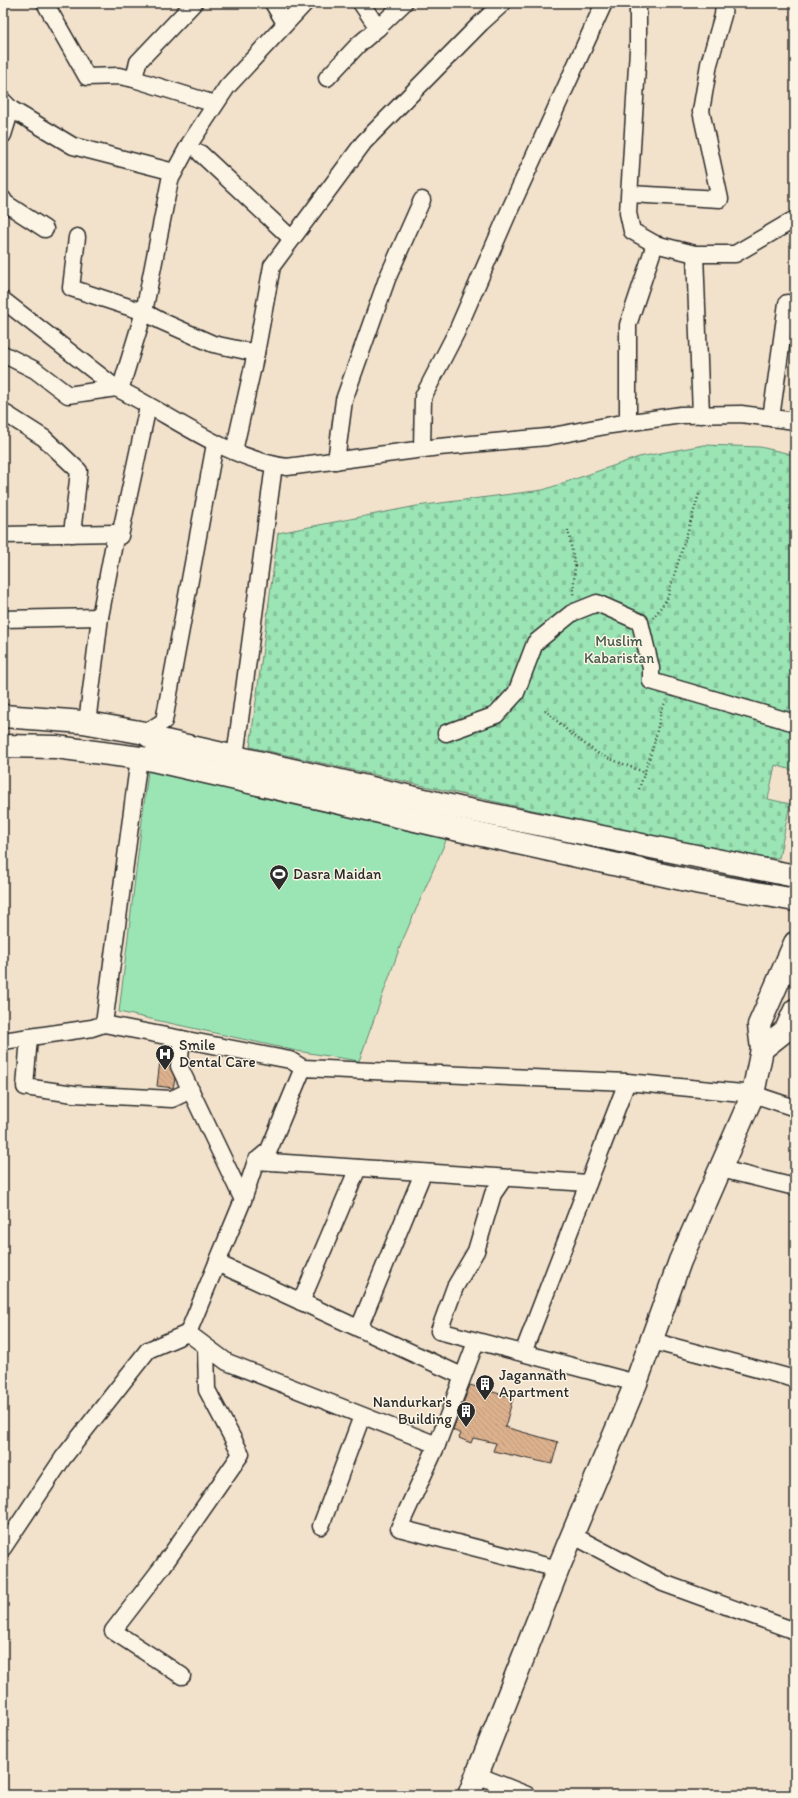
<svg xmlns="http://www.w3.org/2000/svg" width="798" height="1798" font-family="Itim,sans-serif">
  <defs>
    <pattern id="cemetery-stones" width="16" height="16" patternUnits="userSpaceOnUse"><rect width="16" height="16" fill="#9be5b5"/><path d="M2 7V4a2 2 0 0 1 4 0v3zM10 15v-3a2 2 0 0 1 4 0v3z" fill="#86c59c"/></pattern>
    <pattern id="building-back-hatch" width="6" height="6" patternUnits="userSpaceOnUse"><rect width="6" height="6" fill="#dcb18d"/><path d="M-1 5l2 2M0 0l6 6M5-1l2 2" fill="none" stroke="#bd987a"/></pattern>
  </defs>
  <rect width="100%" height="100%" fill="#f2e1cb"/>
  <filter id="ink" filterUnits="userSpaceOnUse"><feTurbulence type="fractalNoise" baseFrequency=".025" numOctaves="2"/><feDisplacementMap in="SourceGraphic" scale="8" xChannelSelector="R" yChannelSelector="G"/><feConvolveMatrix kernelMatrix="1 2 1 2 8 2 1 2 1" color-interpolation-filters="sRGB"/></filter>
  <g filter="url(#ink)">
    <polygon fill="url(#cemetery-stones)" stroke="#638870" points="704,445 760,447 795,455 795,771 775,765 768,799 790,804 779,858 743,857 250,747 278,533 417,506 543,490 639,457"/>
    <polygon fill="#9be5b5" stroke="#638870" points="149,763 447,838 401,944 359,1061 297,1051 119,1012"/>
    <g fill="url(#building-back-hatch)" stroke="#2b2b2b">
      <polygon points="161,1052 171,1053 170,1065 175,1079 173,1088 157,1086"/>
      <polygon points="470,1385 513,1398 505,1427 558,1442 552,1464 493,1451 496,1443 473,1438 471,1443 459,1438 461,1434 453,1430"/>
    </g>
    <g fill="none" stroke-linecap="round" stroke-linejoin="round">
      <defs>
        <g id="street">
          <polyline points="45,3 87,77 119,76 134,79 215,104"/>
          <polyline points="273,3 285,23"/>
          <polyline points="361,3 378,28 404,3"/>
          <path d="M 503,3 L 481,23 L 364,142 L 272,266 L 256,353 L 213,344 L 161,321 L 144,312 L 121,387 L 116,388 C 172,415 224,458 287,467 L 439,447 L 547,437 L 611,425 L 681,415 L 741,414 L 795,421"/>
          <polyline points="638,3 638,50 628,213 632,231 655,244 695,254 735,254 795,219"/>
          <polyline points="327,78 358,45 378,28"/>
          <polyline points="134,79 138,62 194,3"/>
          <polyline points="3,101 11,109 73,146 174,172"/>
          <polyline points="3,135 11,109"/>
          <polyline points="200,153 292,239"/>
          <polyline points="630,194 720,199 701,111 709,64 723,15 724,3"/>
          <polyline points="3,199 5,203 45,229"/>
          <polyline points="77,237 71,288 144,312 170,180 190,143 227,87 305,3"/>
          <polyline points="695,254 701,415"/>
          <polyline points="3,300 116,388 68,395 35,370 3,354"/>
          <polyline points="3,412 44,438 79,471 72,534"/>
          <polyline points="771,418 787,303"/>
          <polyline points="628,422 628,325 655,244"/>
          <polyline points="422,449 423,397 456,333 506,218 604,3"/>
          <polyline points="234,451 256,353"/>
          <polyline points="336,461 344,400 387,279 422,200"/>
          <polyline points="116,533 120,536 148,406"/>
          <polyline points="3,535 116,533 100,617 87,723"/>
          <polyline points="3,619 100,617"/>
          <polyline points="145,733 164,721 215,444"/>
          <polyline points="446,733 496,715 516,693 535,643 572,613 597,603 640,622 651,668 651,681 795,723"/>
          <polyline points="235,757 274,465"/>
          <polyline points="139,758 104,1024 290,1060 303,1068"/>
          <polyline points="29,1037 25,1087 74,1094 172,1099 191,1090"/>
          <polyline points="182,1039 179,1066 243,1200 256,1161 588,1183"/>
          <polyline points="3,1041 92,1028 104,1024"/>
          <polyline points="256,1161 269,1150 303,1068 627,1082 753,1094 795,1108"/>
          <polyline points="721,1169 795,1187"/>
          <polyline points="504,1178 493,1194 476,1251 455,1287 439,1331 636,1383"/>
          <polyline points="243,1200 188,1333 227,1362 437,1445 476,1342"/>
          <polyline points="217,1263 462,1376"/>
          <polyline points="301,1302 358,1168"/>
          <polyline points="359,1328 423,1173"/>
          <polyline points="652,1341 795,1379"/>
          <polyline points="523,1353 627,1082"/>
          <polyline points="437,1445 399,1528 558,1569"/>
          <polyline points="321,1526 362,1416"/>
          <polyline points="572,1535 663,1583 795,1631"/>
          <polyline points="3,1548 63,1458 148,1350 188,1333"/>
          <polyline points="182,1676 113,1631 163,1566 241,1454 207,1390 206,1347"/>
          <polyline points="477,1775 527,1795"/>
        </g>
        <g id="primary">
          <polyline points="3,716 83,722 145,733 152,738 459,808 795,876"/>
          <polyline points="3,746 56,747 148,759 459,830 700,883 795,900"/>
          <polyline points="762,1049 786,1030 795,1010"/>
          <polyline points="469,1795 558,1569 636,1383 680,1261 753,1094 762,1049 759,1025 795,943"/>
        </g>
      </defs>
      <use href="#street" stroke="#2b2b2b" stroke-width="19"/>
      <use href="#primary" stroke="#2b2b2b" stroke-width="25"/>
      <g stroke="#2b2b2b" stroke-width="2.5" stroke-dasharray="1 3" stroke-linecap="butt">
        <polyline points="568,530 575,566 573,596"/>
        <polyline points="653,618 667,599 699,494"/>
        <polyline points="545,710 570,733 600,755 644,772"/>
        <polyline points="639,789 654,744 661,712 666,700"/>
      </g>
      <use href="#street" stroke="#fcf5e5" stroke-width="16"/>
      <use href="#primary" stroke="#fcf5e5" stroke-width="22"/>
    </g>
  </g>
  <defs>
    <symbol id="stadium-pin" viewBox="-11 -11 22 30"><path d="M0 17L-7.5 6A9.5 9.5 0 1 1 7.5 6Z" fill="#2b2b2b" stroke="#fcf5e5"/><path d="M0-5a6.5 5 0 1 0 0 10a6.5 5 0 1 0 0-10ZM-3.5-1.8h7v3.6h-7Z" fill="#fff"/></symbol>
    <symbol id="hospital-pin" viewBox="-11 -11 22 30"><path d="M0 17L-7.5 6A9.5 9.5 0 1 1 7.5 6Z" fill="#2b2b2b" stroke="#fcf5e5"/><path d="M-5-5h3v3.5h4V-5h3V5h-3V1.5h-4V5h-3Z" fill="#fff"/></symbol>
    <symbol id="building-pin" viewBox="-11 -11 22 30"><path d="M0 17L-7.5 6A9.5 9.5 0 1 1 7.5 6Z" fill="#2b2b2b" stroke="#fcf5e5"/><path d="M-4-6H4V6H1V3H-1V6H-4ZM-2.5-4.3h1.7v1.8h-1.7ZM.8-4.3h1.7v1.8H.8ZM-2.5-1h1.7V.8h-1.7ZM.8-1h1.7V.8H.8Z" fill="#fff"/></symbol>
  </defs>
  <g fill-rule="evenodd">
    <use href="#stadium-pin" x="268" y="863" width="22" height="30"/>
    <use href="#hospital-pin" x="154" y="1043" width="22" height="30"/>
    <use href="#building-pin" x="474" y="1373" width="22" height="30"/>
    <use href="#building-pin" x="455" y="1400" width="22" height="30"/>
  </g>
  <g text-anchor="middle" dominant-baseline="central" stroke-width="3" stroke-linejoin="round" paint-order="stroke">
    <g font-size="15" fill="#475a4e" stroke="#fcf5e5">
      <text x="619" y="641">Muslim<tspan x="619" dy="17">Kabaristan</tspan></text>
    </g>
    <g font-size="15" fill="#2b2b2b" stroke="#fcf5e5" text-anchor="start">
      <text x="293" y="874">Dasra Maidan</text>
      <text x="179" y="1045">Smile<tspan x="179" dy="17">Dental Care</tspan></text>
      <text x="499" y="1375">Jagannath<tspan x="499" dy="17">Apartment</tspan></text>
      <text x="452" y="1402" text-anchor="end">Nandurkar's<tspan x="452" dy="17">Building</tspan></text>
    </g>
  </g>
  <rect width="798" height="1798" fill="none" stroke="#fcf5e5" stroke-width="16"/>
  <rect x="8" y="8" width="782" height="1782" fill="none" stroke="#2b2b2b" stroke-width="1.5" filter="url(#ink)"/>
</svg>
